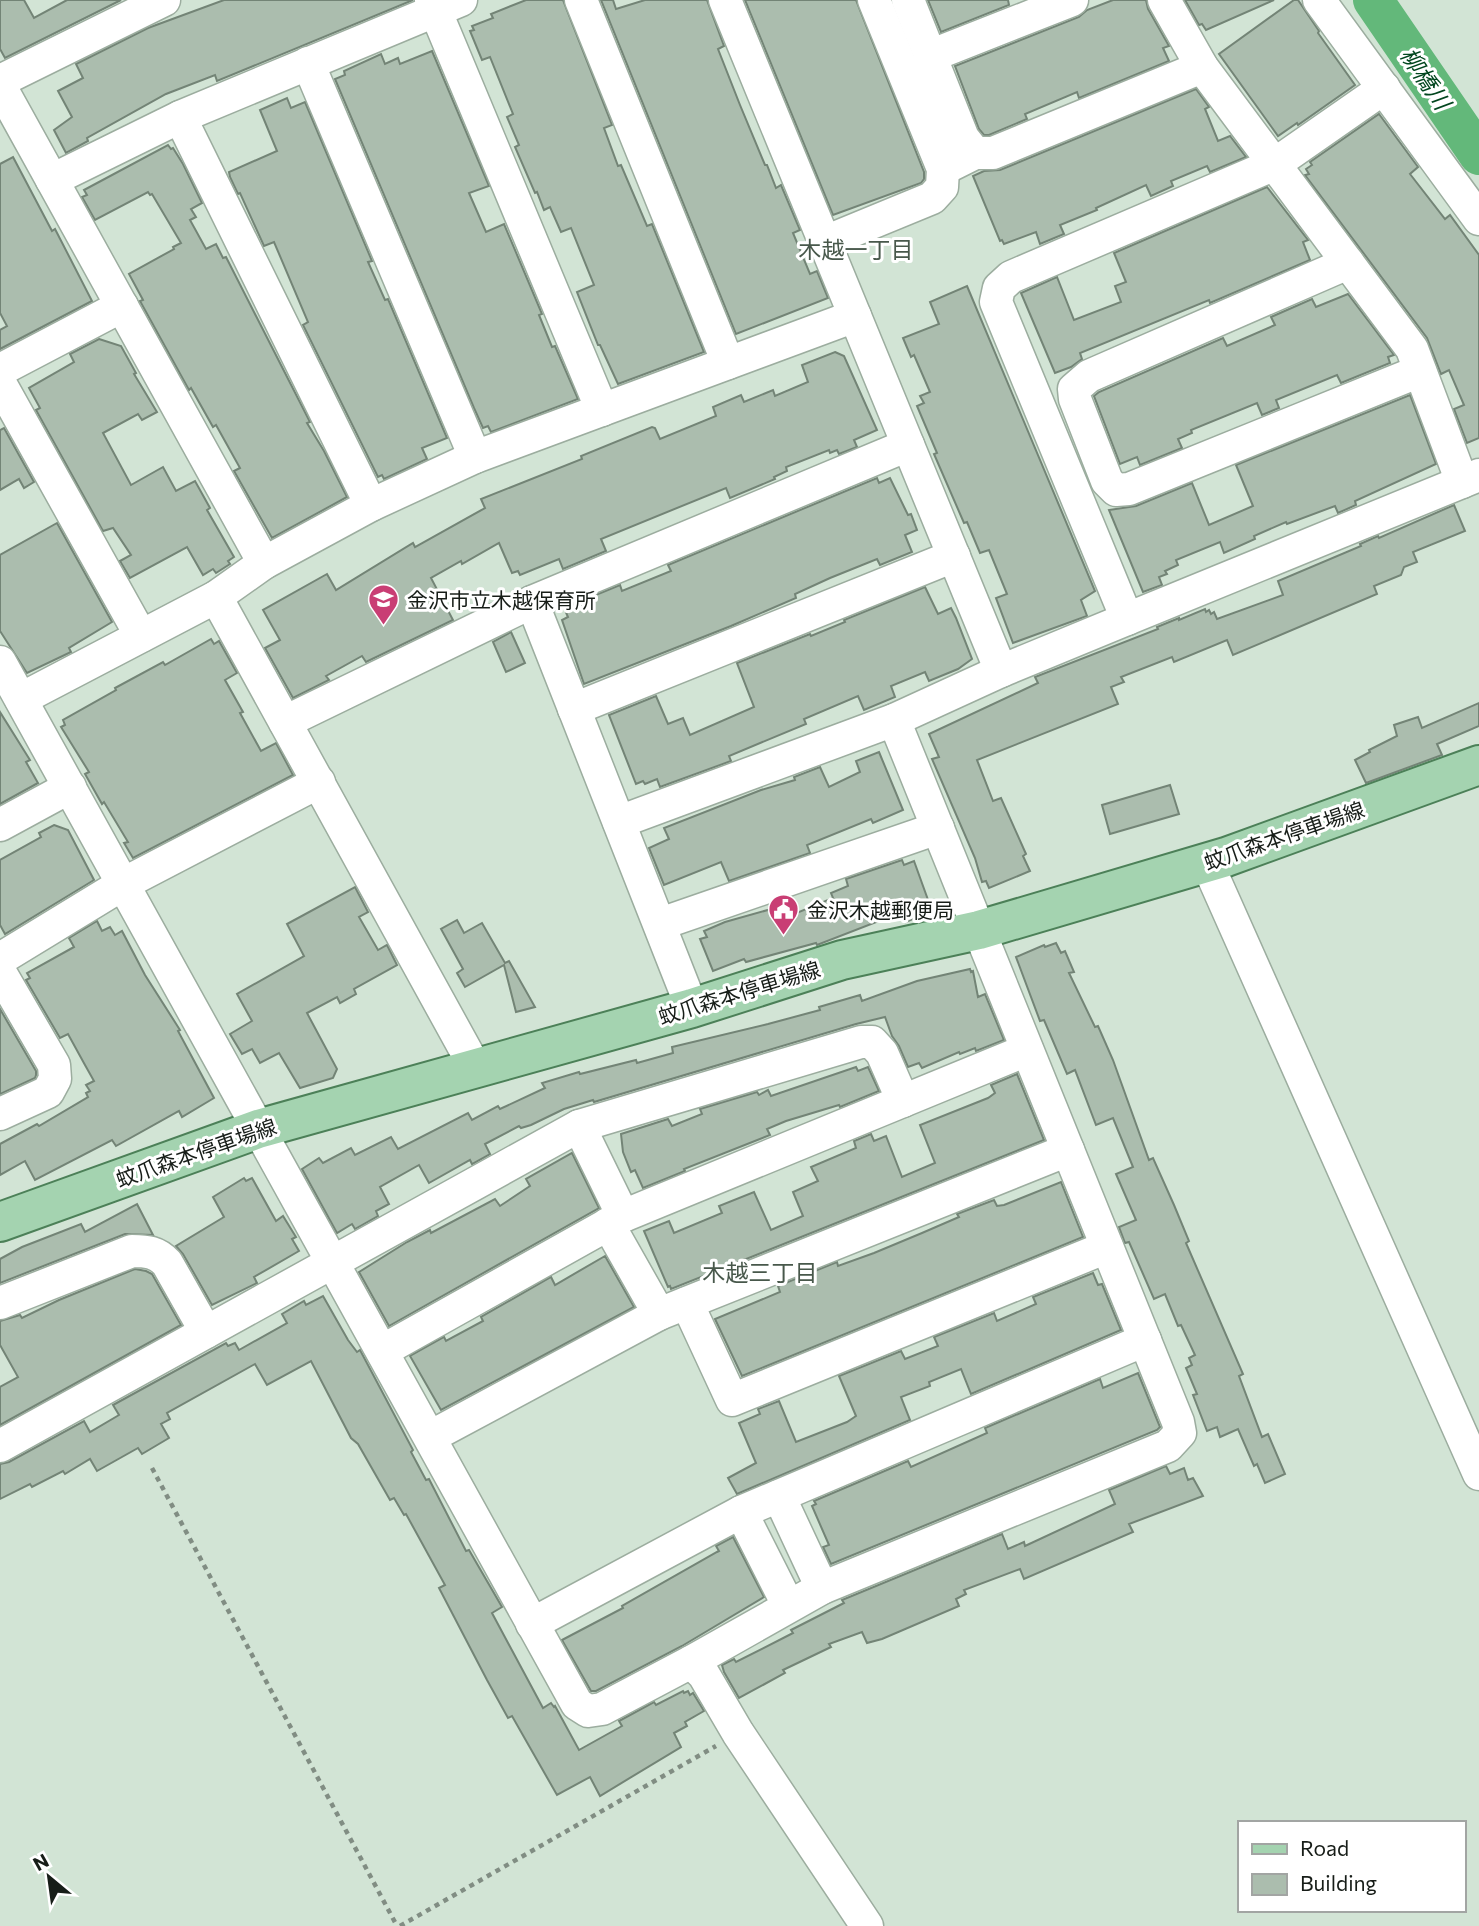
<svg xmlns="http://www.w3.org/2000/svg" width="1479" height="1926" font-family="Commissioner,'Noto Sans JP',sans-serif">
  <rect width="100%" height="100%" fill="#d2e4d5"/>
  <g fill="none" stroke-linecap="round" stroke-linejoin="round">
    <polyline stroke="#63b87a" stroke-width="40" points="1373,0 1479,155"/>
  </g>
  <g fill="#abbdae" stroke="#738476" stroke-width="2">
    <polygon points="0,0 24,0 34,18 67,0 121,0 5,58 0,49"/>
    <polygon points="224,0 413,0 217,81 215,75 166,94 87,138 88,141 66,153 54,130 72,117 58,91 83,78 76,64 148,28"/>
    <polygon points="526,0 563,0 612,125 604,128 618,166 621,165 647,226 652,224 704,352 618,384 600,345 598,345 577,292 594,285 571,228 561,232 550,207 544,210 537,192 535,193 515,147 519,145 507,117 513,114 490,57 482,60 470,31 474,30 472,26 493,18 491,14"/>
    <polygon points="601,0 613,0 616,9 645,0 707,0 724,46 718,49 740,105 765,165 767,165 776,188 781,185 800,230 793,233 810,274 817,271 828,298 736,334"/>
    <polygon points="745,0 856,0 924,172 924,179 921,183 833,215"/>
    <polygon points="928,0 1008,0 1009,5 941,32"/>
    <polygon points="1113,0 1146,0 1148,9 1169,46 1163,48 1169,61 1079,98 1077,92 1025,114 1027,119 989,135 984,135 979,129 955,66 1079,17 1087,10"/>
    <polygon points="1185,0 1274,0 1206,30 1202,24 1199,25"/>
    <polygon points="1294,0 1298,0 1319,31 1318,33 1355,85 1298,125 1297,123 1278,136 1219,54"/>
    <polygon points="432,51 489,186 469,193 486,232 504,224 542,314 539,315 552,347 555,346 578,399 491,432 488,426 483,428 474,408 335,79 345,75 344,71 381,54 385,64 398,58 400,64"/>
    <polygon points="1196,89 1209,107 1205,109 1218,141 1230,136 1246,157 1210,172 1207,166 1171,181 1173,186 1151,196 1146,185 1096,208 1097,210 1060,225 1064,234 1040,244 1036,232 1004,244 1002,240 1000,241 973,176 984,171 1000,170"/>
    <polygon points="287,98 291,108 305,102 372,261 368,262 385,300 388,299 447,438 422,448 427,459 384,479 382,475 378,477 303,325 308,322 274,242 264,246 240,193 238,194 230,177 229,172 277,151 260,110"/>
    <polygon points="1379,114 1418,167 1410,174 1445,219 1450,215 1479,255 1479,438 1467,443 1454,409 1464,405 1449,370 1441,374 1427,338 1305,175 1309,174 1306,169 1312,165 1310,162"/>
    <polygon points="168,145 171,149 173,148 183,164 202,203 191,209 196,217 190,220 206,249 216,244 223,258 226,257 310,422 307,423 324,451 347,497 272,538 234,471 240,468 216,425 213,427 191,388 189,390 140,301 143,300 129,274 174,249 173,247 181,243 152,194 150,195 148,192 95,220 82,197 87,195 84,190"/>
    <polygon points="13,157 52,231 55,229 92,301 0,349 0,330 7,326 0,313 0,164"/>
    <polygon points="1267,187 1308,240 1303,242 1310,260 1210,303 1209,300 1080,353 1082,359 1071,367 1055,373 1021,293 1057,277 1074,320 1121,302 1115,286 1126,282 1114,253"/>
    <polygon points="967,286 1095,591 1081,600 1087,616 1013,643 996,598 1007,594 989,550 980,553 967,522 964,523 934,454 937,453 917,406 924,403 920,396 930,392 914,355 911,357 903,338 939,324 930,302"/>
    <polygon points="1348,294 1394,355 1388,357 1390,363 1341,383 1337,375 1276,400 1279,408 1262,415 1257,403 1191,430 1192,433 1178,439 1182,448 1140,465 1137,457 1120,464 1094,396 1099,392 1223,338 1227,346 1275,325 1271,317 1312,299 1316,307"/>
    <polygon points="99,339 121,346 136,373 134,374 157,412 142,420 138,414 103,433 131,485 163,467 176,491 195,481 210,508 207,510 234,557 228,561 230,564 216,573 213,569 203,575 187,547 130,578 120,561 131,555 113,528 103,531 36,410 40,408 29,388 74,362 70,354"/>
    <polygon points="835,352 844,356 877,430 854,440 857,447 839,454 837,450 830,453 829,450 786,467 787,471 774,477 775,479 730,498 726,488 601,539 606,551 563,569 559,559 520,575 518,571 512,573 499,543 462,564 461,561 431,578 453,620 366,662 362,656 326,676 329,680 293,698 265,648 280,640 263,610 327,574 336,590 413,543 415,547 485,508 481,499 582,459 581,456 652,427 655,428 660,439 716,416 713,407 741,395 744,402 773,390 775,396 808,382 802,365"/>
    <polygon points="1410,395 1436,464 1355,501 1356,505 1338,513 1335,506 1287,524 1286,522 1254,536 1255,539 1224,553 1220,542 1176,560 1178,565 1165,571 1167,574 1159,577 1162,585 1143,592 1109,510 1136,506 1192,483 1209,525 1253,506 1236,465"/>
    <polygon points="4,428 34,482 24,488 19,479 0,490 0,430"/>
    <polygon points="877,478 879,483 890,478 908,515 911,514 917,530 905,535 912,552 880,565 877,559 830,578 795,594 796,598 731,626 584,684 562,620 568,617 564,608 620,585 622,591 671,571 668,565"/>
    <polygon points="1454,505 1465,531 1413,552 1417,562 1404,567 1401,575 1374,586 1377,594 1233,655 1227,640 1174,662 1172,657 1121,677 1124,682 1111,687 1118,704 977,760 993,801 1001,798 1026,854 1023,856 1030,871 989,888 986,881 982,882 975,858 932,759 939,757 929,734 1038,683 1035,677 1158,629 1157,627 1179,618 1179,620 1205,609 1206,612 1209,610 1211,614 1214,612 1217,619 1283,595 1278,581 1361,546 1360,544 1378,536 1379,538"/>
    <polygon points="57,523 112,622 69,648 71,652 27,673 0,631 0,555"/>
    <polygon points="925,587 938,614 951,608 956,618 972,659 958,669 929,681 925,672 891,686 895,697 864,710 858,696 804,719 806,724 729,756 731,761 660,787 657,779 645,784 643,781 636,784 609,715 656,696 668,724 683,718 690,735 754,707 737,663 810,634 811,636 845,622 844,620"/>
    <polygon points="511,632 525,663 506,672 493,642"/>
    <polygon points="211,639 214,644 219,641 237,673 225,680 243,712 240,713 261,751 276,743 293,775 133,858 124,843 128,842 104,802 102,804 85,774 89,772 61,727 65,725 63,720 116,690 115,688 163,662 165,665"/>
    <polygon points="1479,703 1479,726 1437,744 1442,755 1366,783 1355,760 1370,752 1369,750 1397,736 1394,725 1418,717 1422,728"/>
    <polygon points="0,712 30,760 26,762 38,783 0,804"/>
    <polygon points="879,752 903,810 873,823 871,819 807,845 810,853 729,881 721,862 664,885 649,848 669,839 664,828 761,790 795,780 794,777 820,767 829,787 860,772 856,761"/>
    <polygon points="1170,785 1179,814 1110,834 1102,805"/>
    <polygon points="54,825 68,830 94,880 5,934 0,925 0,860 41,837 39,833"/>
    <polygon points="902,860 904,865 914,861 932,911 906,922 902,912 817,945 816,943 746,962 744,959 713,971 700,939 707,937 704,931 725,922 789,904 792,915 833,898 831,893 848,886 846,879"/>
    <polygon points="355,887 368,912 359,917 378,950 387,945 397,965 354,989 356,994 340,1003 337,997 307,1013 337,1069 333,1078 300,1088 279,1053 260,1063 252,1049 242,1054 230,1034 252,1021 237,994 304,956 287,924"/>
    <polygon points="457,920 464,933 482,923 505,963 509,961 535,1007 516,1012 504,965 465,987 457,973 463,969 441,929"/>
    <polygon points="97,921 102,931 110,927 115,935 122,931 145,975 180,1030 178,1031 214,1098 182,1117 179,1111 116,1146 112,1140 35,1180 25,1161 0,1175 0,1144 37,1124 39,1126 88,1097 86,1093 90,1091 86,1085 94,1081 85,1065 68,1034 60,1038 26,980 30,978 27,973 74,947 69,938"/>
    <polygon points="1056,943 1061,953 1065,951 1074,972 1069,973 1095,1027 1098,1026 1113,1060 1149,1160 1153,1158 1174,1205 1189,1241 1186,1243 1243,1374 1239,1376 1262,1437 1268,1434 1285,1474 1265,1483 1257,1464 1254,1466 1238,1429 1220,1437 1217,1427 1207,1431 1193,1395 1197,1394 1186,1368 1192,1365 1189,1358 1195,1355 1181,1325 1178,1326 1165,1294 1154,1299 1129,1242 1125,1243 1119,1227 1136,1220 1116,1174 1133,1167 1113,1118 1096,1125 1075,1070 1067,1074 1044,1020 1040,1021 1016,957 1044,945 1045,947"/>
    <polygon points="970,969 971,972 973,971 978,997 985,994 1004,1040 976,1051 975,1048 960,1054 959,1052 922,1068 919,1063 908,1067 899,1046 892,1036 885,1017 856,1024 594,1102 593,1100 564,1109 531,1125 521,1128 519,1126 485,1144 490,1154 472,1164 470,1160 429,1183 419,1165 380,1187 389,1204 376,1211 378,1216 355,1229 352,1224 337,1233 302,1169 319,1158 323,1163 351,1148 355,1155 391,1137 398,1149 468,1113 472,1120 498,1106 500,1109 545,1088 542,1083 579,1072 580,1074 636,1060 637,1063 673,1053 672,1047 768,1024 820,1010 819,1007 860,995 862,1001 917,981"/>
    <polygon points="0,1009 36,1071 36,1075 35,1078 0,1094"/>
    <polygon points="856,1067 858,1071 868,1067 879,1091 840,1107 839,1105 786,1121 767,1129 770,1135 684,1169 685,1171 643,1188 635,1170 631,1172 623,1152 621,1134 668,1119 672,1126 702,1114 700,1109 757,1092 759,1095 768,1090 771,1096"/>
    <polygon points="1017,1074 1044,1140 671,1289 670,1286 668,1287 644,1231 669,1221 674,1233 722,1213 719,1206 754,1192 771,1230 803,1216 793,1192 818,1181 811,1167 856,1148 854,1141 871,1134 874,1141 886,1136 902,1177 935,1163 920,1125 988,1098 995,1093 991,1085"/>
    <polygon points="572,1153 599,1208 389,1326 359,1272 407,1242 430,1230 431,1233 495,1199 500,1206 530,1186 526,1179"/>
    <polygon points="244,1178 246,1181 252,1178 276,1221 283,1216 296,1237 292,1239 299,1251 254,1277 257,1283 212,1305 183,1254 176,1246 224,1217 213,1197"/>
    <polygon points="1061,1182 1083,1237 742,1376 715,1319 780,1292 778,1286 837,1262 838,1266 874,1253 922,1233 959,1217 957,1214 994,1200 997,1206 1004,1205"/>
    <polygon points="137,1204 153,1235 125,1234 0,1283 0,1259 22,1247 81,1224 85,1232"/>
    <polygon points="605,1256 634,1307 441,1410 410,1356 444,1337 446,1341 483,1321 481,1317 551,1277 555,1285"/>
    <polygon points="135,1269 146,1271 152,1274 181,1325 0,1425 0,1387 18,1377 0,1345 0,1321 20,1315 22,1318 59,1300"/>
    <polygon points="1093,1273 1098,1285 1102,1284 1121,1330 971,1394 961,1369 929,1382 930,1386 901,1397 910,1420 737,1494 728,1478 756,1463 739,1423 760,1414 758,1409 779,1401 796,1442 847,1422 856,1416 839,1376 901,1351 905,1359 938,1346 934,1337 994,1313 997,1321 1036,1304 1033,1297"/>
    <polygon points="323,1296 348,1340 357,1352 360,1350 413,1450 411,1452 426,1480 429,1479 466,1551 469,1550 502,1607 492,1613 543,1708 551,1703 554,1707 555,1706 579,1750 622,1726 619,1721 654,1702 656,1705 683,1691 684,1693 688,1691 690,1695 693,1693 704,1711 685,1722 687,1726 674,1733 681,1747 600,1796 590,1777 557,1795 512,1716 508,1718 487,1680 439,1588 445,1585 406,1514 404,1515 394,1498 390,1500 358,1444 351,1438 311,1361 267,1385 255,1364 167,1413 170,1419 161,1424 169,1438 142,1454 138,1448 97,1471 90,1459 65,1474 63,1471 32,1487 30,1484 0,1499 0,1464 9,1462 84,1421 90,1432 119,1415 113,1405 226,1343 228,1346 235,1343 239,1350 287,1323 282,1314 304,1301 306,1305"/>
    <polygon points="1138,1373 1160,1427 1157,1430 831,1564 823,1547 829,1545 812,1506 816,1504 814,1501 908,1461 911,1467 987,1433 985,1428 1100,1379 1103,1388"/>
    <polygon points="1166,1466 1170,1474 1184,1468 1188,1480 1193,1478 1203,1496 1129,1524 1133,1532 1024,1579 1020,1569 964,1590 966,1594 956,1599 959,1606 882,1639 867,1643 862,1632 829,1644 831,1647 783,1670 785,1673 739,1698 724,1672 722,1665 734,1659 736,1662 793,1633 791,1630 844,1603 842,1600 1002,1534 1008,1549 1024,1542 1025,1546 1115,1504 1109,1490"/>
    <polygon points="733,1537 764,1597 682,1646 596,1691 591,1691 562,1640 623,1608 622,1606 717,1552 719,1551 716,1546"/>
  </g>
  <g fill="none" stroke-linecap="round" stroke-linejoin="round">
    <defs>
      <g id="minor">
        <polyline points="431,0 602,410"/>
        <polyline points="581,0 728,363"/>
        <polyline points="725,0 1001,671"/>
        <polyline points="908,0 963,138 975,153"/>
        <polyline points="1164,0 1202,67 1412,349 1462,482"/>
        <polyline points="1319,0 1479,219"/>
        <polyline points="930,56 1072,0"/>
        <polyline points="308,63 475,457"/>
        <polyline points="0,81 164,0"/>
        <polyline points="0,86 264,563"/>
        <polyline points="180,117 371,505"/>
        <polyline points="943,169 975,153 993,153 1202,67"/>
        <polyline points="52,180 180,117 461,0"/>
        <polyline points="825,242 932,198 942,187 943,169 874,0"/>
        <polyline points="1348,263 1089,376 1074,389 1075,399 1107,481 1116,490 1129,489 1420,371"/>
        <polyline points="0,370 122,306"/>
        <polyline points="0,383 141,636"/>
        <polyline points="216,597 476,1069"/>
        <polyline points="532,602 908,445"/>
        <polyline points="1127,619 996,302 999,288 1011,277 1275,164 1384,88"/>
        <polyline points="0,662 577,1704 588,1711 602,1709 691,1662 822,1588 1168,1446 1180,1433 1178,1422 894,720"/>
        <polyline points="21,699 216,597 264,563 371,505 475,457 855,316"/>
        <polyline points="574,709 954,556"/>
        <polyline points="285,722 532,602 692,1008"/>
        <polyline points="619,822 894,720 1001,671 1127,619 1479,475"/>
        <polyline points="0,825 70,787"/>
        <polyline points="1207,863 1479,1474"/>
        <polyline points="660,924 938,828"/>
        <polyline points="0,959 123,884 319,782"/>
        <polyline points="0,972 54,1065 55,1079 48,1092 0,1114"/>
        <polyline points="579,1126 623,1216"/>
        <polyline points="608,1224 659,1314"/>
        <path d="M 0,1303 L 132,1251 C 147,1251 157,1252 167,1263 L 206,1332"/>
        <polyline points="687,1303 732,1400 1107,1247"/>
        <polyline points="382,1351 623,1216 1027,1050"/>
        <polyline points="430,1437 659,1314 1068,1150"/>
        <polyline points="0,1446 579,1126 861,1042 872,1042 882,1053 903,1101"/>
        <polyline points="779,1496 822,1588"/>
        <polyline points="741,1512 788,1605"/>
        <polyline points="532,1624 741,1512 1145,1340"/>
        <polyline points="691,1662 704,1675 738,1733 867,1926"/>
      </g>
      <polyline id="major" points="0,1222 258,1129 692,1008 842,960 979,930 1226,857 1479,765"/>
    </defs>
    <use href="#minor" stroke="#9cad9f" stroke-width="35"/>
    <use href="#major" stroke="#4c8058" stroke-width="42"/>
    <g stroke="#818d83" stroke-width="4.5" stroke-dasharray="5 5" stroke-linecap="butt">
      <polyline points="152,1468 397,1926"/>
      <polyline points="400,1926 716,1746"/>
    </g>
    <use href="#minor" stroke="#fff" stroke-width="32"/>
    <use href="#major" stroke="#a4d3b0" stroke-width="38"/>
  </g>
  <defs>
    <symbol id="school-pin" viewBox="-11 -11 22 30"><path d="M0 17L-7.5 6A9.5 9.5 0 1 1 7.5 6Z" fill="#c93e74" stroke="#fff"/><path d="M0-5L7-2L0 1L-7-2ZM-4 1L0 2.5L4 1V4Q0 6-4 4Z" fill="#fff"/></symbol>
    <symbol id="civic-pin" viewBox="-11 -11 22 30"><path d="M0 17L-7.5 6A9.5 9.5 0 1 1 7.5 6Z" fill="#c93e74" stroke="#fff"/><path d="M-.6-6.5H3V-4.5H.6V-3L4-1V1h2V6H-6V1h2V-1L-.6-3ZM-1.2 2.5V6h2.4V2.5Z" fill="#fff"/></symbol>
  </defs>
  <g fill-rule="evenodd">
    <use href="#school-pin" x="366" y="582" width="35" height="47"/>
    <use href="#civic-pin" x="766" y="892" width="35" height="47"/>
  </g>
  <g text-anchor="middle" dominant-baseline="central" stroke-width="6" stroke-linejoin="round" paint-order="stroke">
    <g font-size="21" fill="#171d18" stroke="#fff" text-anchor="start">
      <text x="407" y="599">金沢市立木越保育所</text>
      <text x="807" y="909">金沢木越郵便局</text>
    </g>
    <g font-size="21" fill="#171d18" stroke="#fff">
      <text transform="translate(1284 835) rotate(-19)">蚊爪森本停車場線</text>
      <text transform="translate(739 992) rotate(-17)">蚊爪森本停車場線</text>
      <text transform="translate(196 1152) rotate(-19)">蚊爪森本停車場線</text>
    </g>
    <g font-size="23" font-style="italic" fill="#02461e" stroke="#fff">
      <text transform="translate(1426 78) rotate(56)">柳橋川</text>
    </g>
    <g font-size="23" fill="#48584b" stroke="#fff">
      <text x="856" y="249">木越一丁目</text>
      <text x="760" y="1272">木越三丁目</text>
    </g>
  </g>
  <rect x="1238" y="1821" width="228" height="91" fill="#ffffff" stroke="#a2a5a3" stroke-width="2"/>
  <rect x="1252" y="1844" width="35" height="10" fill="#a4d3b0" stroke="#a2a5a3" stroke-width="2"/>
  <text x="1300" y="1856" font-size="21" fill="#171d18">Road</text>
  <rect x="1252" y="1874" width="35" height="21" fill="#abbdae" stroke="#a2a5a3" stroke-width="2"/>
  <text x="1300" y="1891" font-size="21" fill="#171d18">Building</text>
  <g transform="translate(49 1877) rotate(331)" stroke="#ffffff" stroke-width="5" paint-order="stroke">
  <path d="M0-5L12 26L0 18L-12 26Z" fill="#171d18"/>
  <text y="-10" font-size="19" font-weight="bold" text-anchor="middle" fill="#171d18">N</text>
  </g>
</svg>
